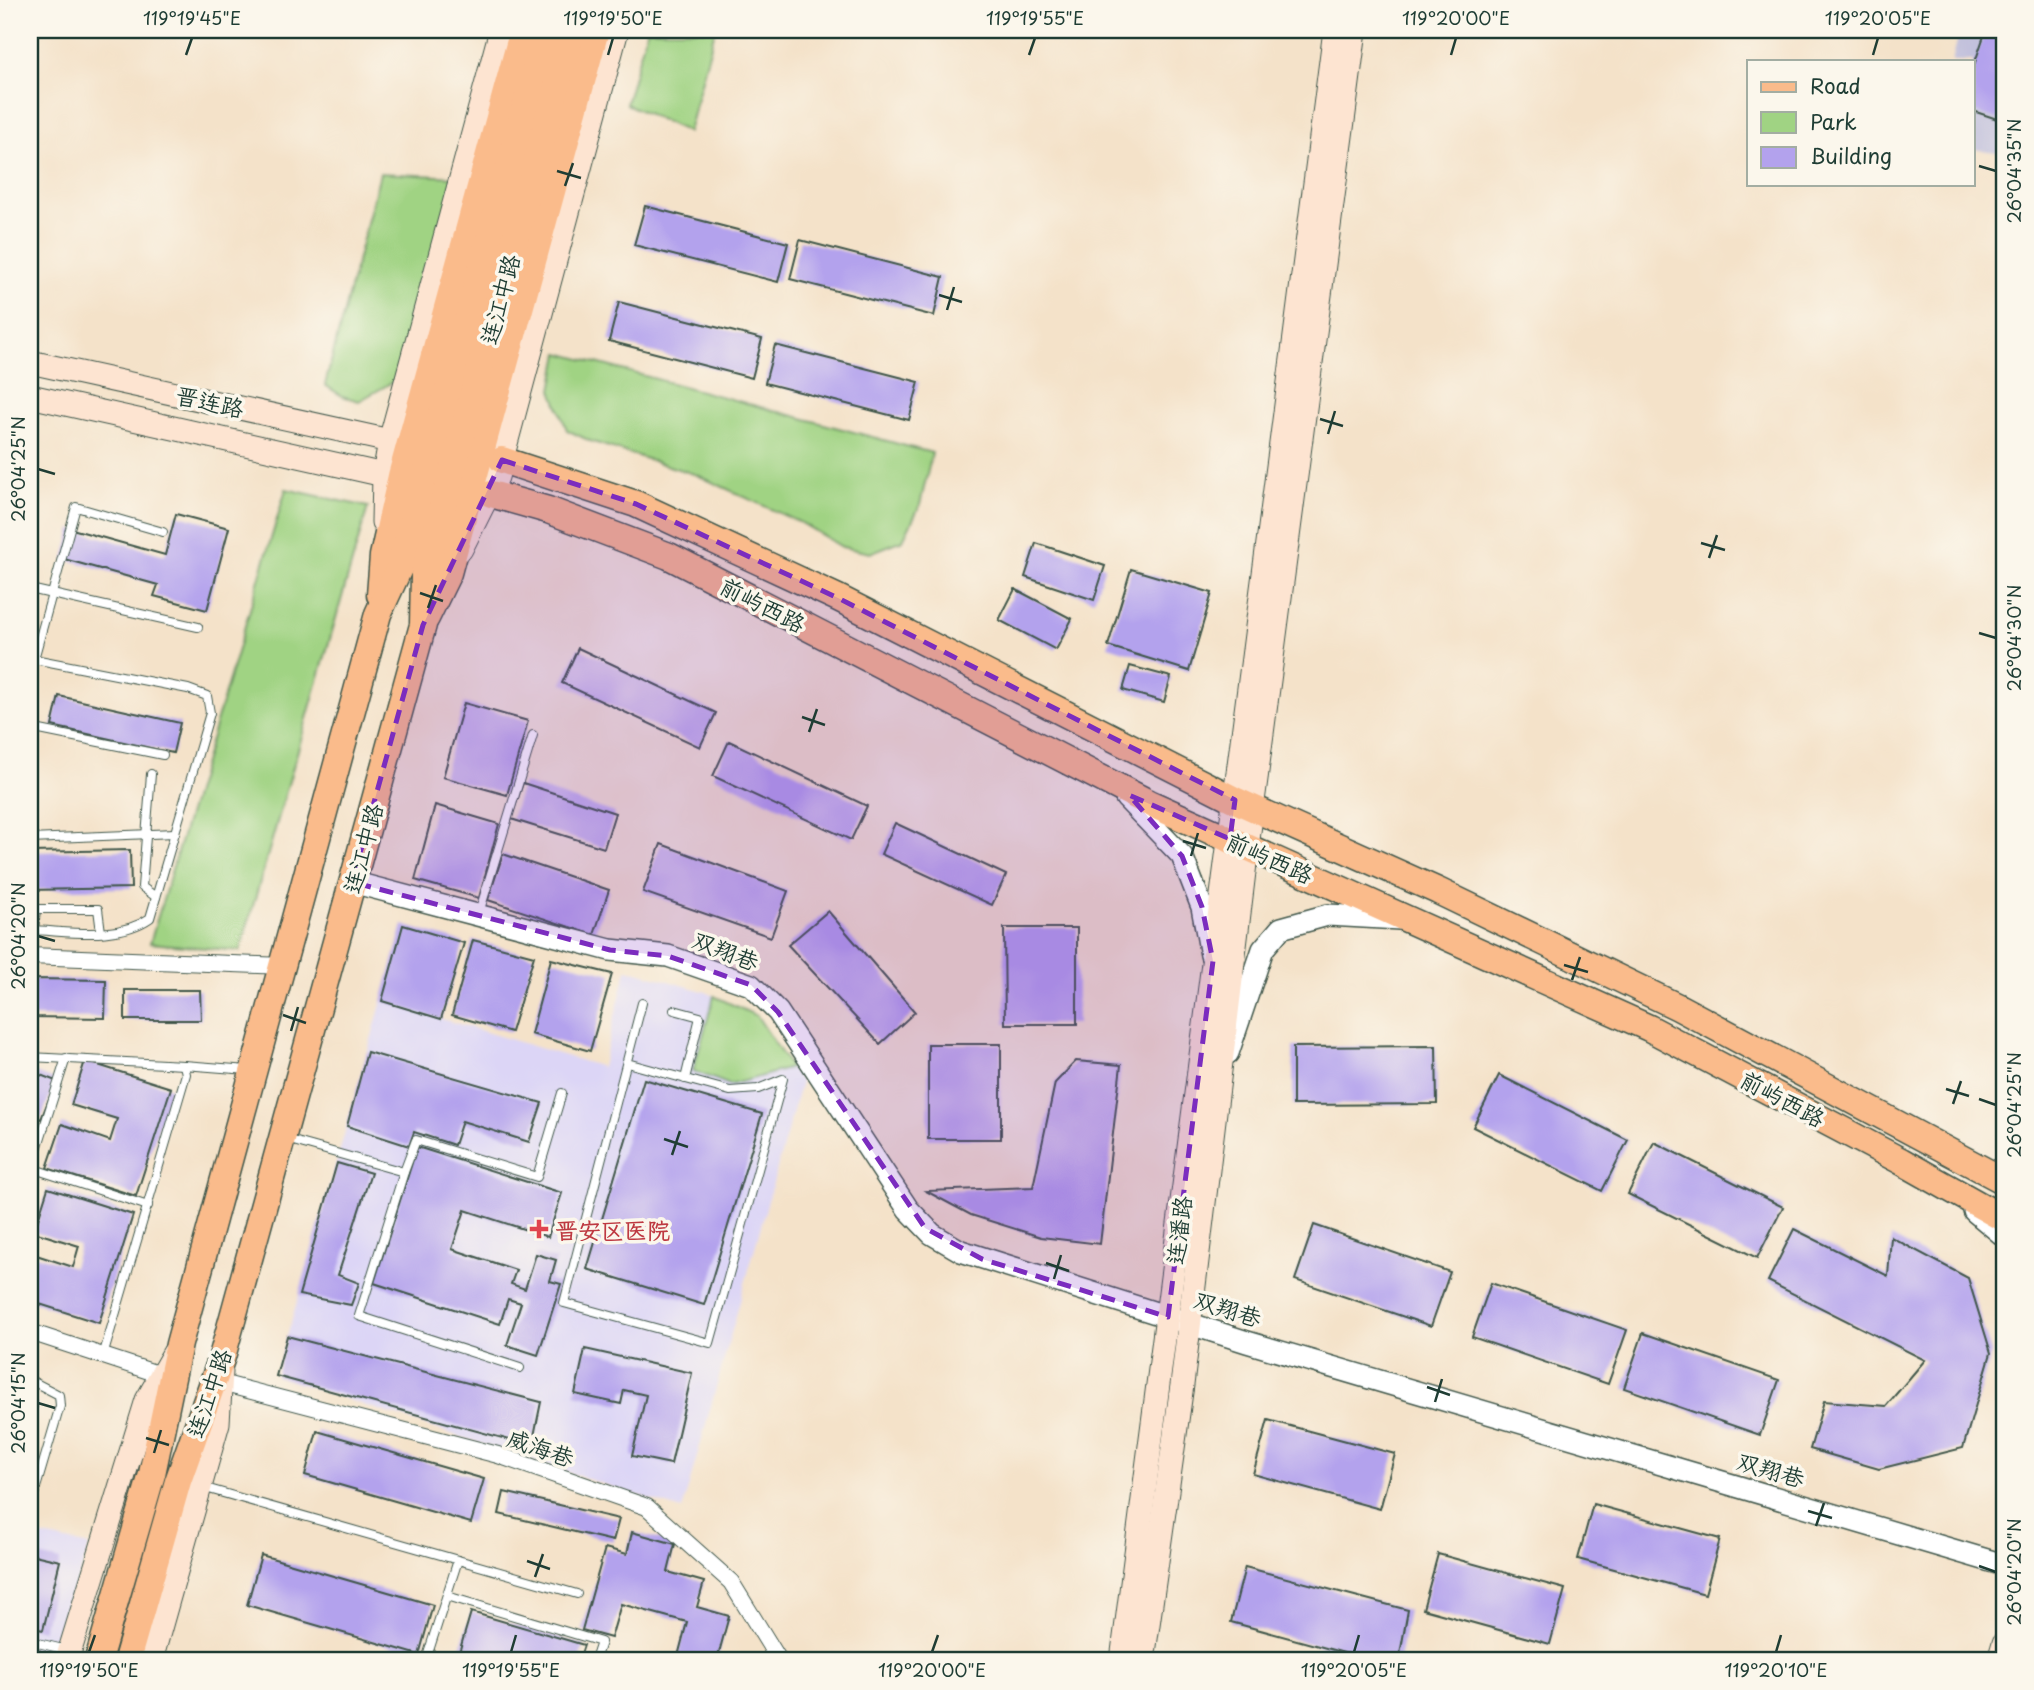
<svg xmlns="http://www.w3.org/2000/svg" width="2034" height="1690" font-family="'Playpen Sans','LXGW WenKai TC',sans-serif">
  <rect width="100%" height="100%" fill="#fbf7ec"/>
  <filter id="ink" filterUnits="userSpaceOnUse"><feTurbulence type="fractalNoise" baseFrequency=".0143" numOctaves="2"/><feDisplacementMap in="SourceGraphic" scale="14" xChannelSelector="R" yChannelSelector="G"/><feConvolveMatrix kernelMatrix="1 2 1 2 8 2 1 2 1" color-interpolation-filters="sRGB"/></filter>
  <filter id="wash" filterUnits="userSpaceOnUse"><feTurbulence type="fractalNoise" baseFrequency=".00686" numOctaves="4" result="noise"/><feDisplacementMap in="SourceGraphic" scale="28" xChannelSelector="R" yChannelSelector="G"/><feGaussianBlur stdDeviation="1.57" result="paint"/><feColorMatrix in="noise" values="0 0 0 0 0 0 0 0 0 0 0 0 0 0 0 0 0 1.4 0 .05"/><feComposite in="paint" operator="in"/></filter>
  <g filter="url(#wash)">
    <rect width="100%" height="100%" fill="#f4e2c9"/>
    <g fill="#dcd5f6">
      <polygon points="627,969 706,992 757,1016 801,1082 682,1510 276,1376 382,1001 602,1067"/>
      <polygon points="30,1533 89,1546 52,1660 30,1660"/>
    </g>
    <polygon fill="#c2c1dc" points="1960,30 2004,30 2004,153 1973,149 1973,61 1952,61"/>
    <g fill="#a0d383" stroke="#60885c" stroke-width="2">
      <polygon points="647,30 715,30 688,132 626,104"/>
      <polygon points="380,173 456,177 396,380 359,401 342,396 325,385"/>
      <polygon points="559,353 932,453 920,505 903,540 870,553 842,547 803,524 697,475 590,441 567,430 552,390"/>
      <polygon points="286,489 368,507 240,951 150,943"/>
      <polygon points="714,996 757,1016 791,1068 730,1085 693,1071"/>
    </g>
    <g id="blocks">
      <g fill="#b3a2ed">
        <polygon points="1986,30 2004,30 2004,100 1997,119 1973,111 1973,68"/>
        <polygon points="645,206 788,243 778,282 634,245"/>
        <polygon points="800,240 943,277 934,316 790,279"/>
        <polygon points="619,302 762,339 752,378 609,341"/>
        <polygon points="775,345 919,382 909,420 765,383"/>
        <polygon points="176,514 229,528 207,610 154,596 158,585 64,559 72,529 165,555"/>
        <polygon points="1036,543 1105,566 1094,600 1025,577"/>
        <polygon points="1131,569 1212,593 1189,671 1108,646"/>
        <polygon points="1015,589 1072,619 1056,650 999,620"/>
        <polygon points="578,648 716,713 700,747 562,683"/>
        <polygon points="1130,666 1171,677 1164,702 1123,690"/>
        <polygon points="59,696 180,723 173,753 52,726"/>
        <polygon points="464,703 528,721 507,795 443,777"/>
        <polygon points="729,741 867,806 851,840 713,776"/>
        <polygon points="523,783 615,813 604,848 511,819"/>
        <polygon points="435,805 499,824 479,898 415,880"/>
        <polygon points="895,823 1006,875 992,905 881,854"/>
        <polygon points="661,844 788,891 771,937 643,892"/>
        <polygon points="130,850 131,888 30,890 30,852"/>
        <polygon points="503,854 609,890 594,935 488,900"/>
        <polygon points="828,911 915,1012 880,1044 788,945"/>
        <polygon points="403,925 464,943 441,1019 382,1001"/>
        <polygon points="1004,928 1077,928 1077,1024 1005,1024"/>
        <polygon points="473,940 534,956 511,1032 452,1015"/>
        <polygon points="551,959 612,974 590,1051 531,1034"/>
        <polygon points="30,979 106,980 105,1018 30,1017"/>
        <polygon points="125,990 200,990 201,1020 125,1020"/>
        <rect x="928" y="1044" width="73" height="95"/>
        <polygon points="1436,1046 1437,1104 1293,1105 1293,1047"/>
        <polygon points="367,1052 542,1103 529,1142 462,1121 454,1145 414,1132 409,1146 347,1126"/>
        <polygon points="85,1061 171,1088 136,1196 47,1168 62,1124 110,1141 117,1119 71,1105"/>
        <polygon points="1076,1061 1121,1065 1100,1244 1041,1237 971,1215 926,1191 1033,1187 1055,1083"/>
        <polygon points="30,1071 56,1081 41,1119 30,1115"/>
        <polygon points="1499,1075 1628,1140 1602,1191 1473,1127"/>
        <polygon points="644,1079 762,1114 704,1305 587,1269"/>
        <polygon points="1654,1142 1783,1207 1757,1258 1628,1194"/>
        <polygon points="417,1147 562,1193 548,1237 465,1210 452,1249 516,1270 511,1284 525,1289 536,1254 556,1260 550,1281 561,1284 538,1355 507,1345 521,1303 508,1299 500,1324 374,1283"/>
        <polygon points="337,1163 371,1173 338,1275 359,1283 351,1305 299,1295"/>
        <polygon points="48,1188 133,1215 99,1323 30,1301 30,1253 73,1267 79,1246 34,1232"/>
        <polygon points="1314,1225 1450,1272 1431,1326 1295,1280"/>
        <polygon points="1794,1229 1888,1276 1891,1237 1968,1278 1991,1353 1963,1448 1879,1469 1810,1449 1824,1401 1886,1406 1925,1360 1768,1281"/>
        <polygon points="1491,1283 1627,1330 1608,1384 1472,1337"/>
        <polygon points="1643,1333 1779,1380 1760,1435 1624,1388"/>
        <polygon points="287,1336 541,1402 532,1446 276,1376"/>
        <polygon points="585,1349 692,1373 671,1464 632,1456 646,1395 624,1390 621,1404 575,1394"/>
        <polygon points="30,1390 37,1405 31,1429 30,1429"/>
        <polygon points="1268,1420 1395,1454 1380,1509 1253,1474"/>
        <polygon points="317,1431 484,1479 471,1523 305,1475"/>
        <polygon points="504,1492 619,1519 613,1541 499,1514"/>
        <polygon points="1593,1504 1720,1539 1705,1594 1578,1559"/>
        <polygon points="632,1532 675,1544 668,1572 704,1582 697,1607 729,1616 717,1660 677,1660 687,1622 621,1604 611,1638 582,1630 605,1548 627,1554"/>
        <polygon points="30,1554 60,1561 43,1630 30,1627"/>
        <polygon points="1438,1554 1565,1589 1550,1644 1423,1609"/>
        <polygon points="261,1555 433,1605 419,1655 247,1605"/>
        <polygon points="1245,1567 1408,1610 1399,1660 1370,1660 1231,1622"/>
        <polygon points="471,1612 584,1645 579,1660 472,1660 458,1656"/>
        <polygon points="30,1650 37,1652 34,1660 30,1660"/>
      </g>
    </g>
  </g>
  <g filter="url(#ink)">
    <use href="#blocks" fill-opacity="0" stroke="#3f564a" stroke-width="2"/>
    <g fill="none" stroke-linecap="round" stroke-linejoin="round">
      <defs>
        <g id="service">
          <polyline points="30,589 198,627"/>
          <polyline points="34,659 76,507 163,532"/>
          <path d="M 30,670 L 34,659 L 188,689 L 207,696 L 210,713 L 150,918 C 117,941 68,931 30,930"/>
          <polyline points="30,728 163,755"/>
          <polyline points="151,774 142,887 156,897"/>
          <polyline points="30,839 175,833"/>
          <polyline points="479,913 533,735"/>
          <polyline points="34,930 36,909 98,909 101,932"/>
          <polyline points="674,1010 700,1017 685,1079"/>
          <polyline points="30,1057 184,1065"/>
          <polyline points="627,1063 730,1091 758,1089 783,1079 710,1343 564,1303 642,1003"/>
          <polyline points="286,1139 404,1172 359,1316 520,1368"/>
          <polyline points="31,1168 148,1206"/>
          <polyline points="30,1171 66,1058"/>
          <polyline points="404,1172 416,1140 537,1177 562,1093"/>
          <polyline points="103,1356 186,1074 184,1065 248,1070"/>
          <polyline points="30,1380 59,1395 60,1406 30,1508"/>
          <polyline points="202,1487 458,1560 426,1660"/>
          <polyline points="458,1560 577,1594"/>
          <polyline points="447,1596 601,1642 595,1660"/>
          <polyline points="30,1641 67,1650"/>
        </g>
        <g id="minor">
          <polyline points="30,956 284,966"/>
          <polyline points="30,1332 161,1375"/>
          <polyline points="221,1383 498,1455 647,1507 731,1582 779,1660"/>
        </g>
        <g id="tertiary">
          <polyline points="1126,798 1182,856 1202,907 1211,955"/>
          <polyline points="352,882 610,950 668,956 751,985 778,1012 908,1209 932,1234 961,1251 1247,1342 2004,1565"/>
          <polyline points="1228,1053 1263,949 1281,928 1328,915 1400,919"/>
          <polyline points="1974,1211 2004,1236"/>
        </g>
        <g id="secondary">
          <polyline points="30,362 390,441"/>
          <polyline points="30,396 384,475"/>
          <polyline points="383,522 384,475 390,441 501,30"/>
          <polyline points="461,549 497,477 617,30"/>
          <polyline points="67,1660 147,1400 174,1353"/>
          <polyline points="151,1660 218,1423 221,1372"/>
          <polyline points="1122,1660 1335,30"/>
          <polyline points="1143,1660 1182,1385 1247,847 1355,30"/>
          <polyline points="1999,1660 2004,1643"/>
        </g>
        <g id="primary">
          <polyline points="502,460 636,504 838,598 1235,800 1438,891 1678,1007 2004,1181"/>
          <polyline points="491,494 548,510 669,556 1149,803 1649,1028 1901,1161 2004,1219"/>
        </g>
        <g id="trunk">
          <polyline points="380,595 383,556 401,476 523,30"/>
          <polyline points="426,618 448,573 596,30"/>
          <polyline points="98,1660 152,1474 179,1344 378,614 401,564 546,30"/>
          <polyline points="127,1660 178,1481 222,1357 423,625 424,574 572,30"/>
        </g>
      </defs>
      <use href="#service" stroke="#3f564a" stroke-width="10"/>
      <use href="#minor" stroke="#3f564a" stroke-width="18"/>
      <use href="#tertiary" stroke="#3f564a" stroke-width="24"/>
      <use href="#secondary" stroke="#3f564a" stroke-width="25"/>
      <use href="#primary" stroke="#3f564a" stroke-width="29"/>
      <use href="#trunk" stroke="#3f564a" stroke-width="29"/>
      <use href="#service" stroke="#fff" stroke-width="8"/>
      <use href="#minor" stroke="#fff" stroke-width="16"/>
      <use href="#tertiary" stroke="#fff" stroke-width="21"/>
      <use href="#secondary" stroke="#fde4d1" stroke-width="23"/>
      <use href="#primary" stroke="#fabb8b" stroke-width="26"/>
      <use href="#trunk" stroke="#fabb8b" stroke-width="26"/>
    </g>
  </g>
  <path fill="#7b2cbf" fill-opacity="0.2" stroke="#7b2cbf" stroke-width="5" stroke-dasharray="14 9" stroke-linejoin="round" d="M 502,460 L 636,504 L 838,598 L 1235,800 L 1230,839 L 1129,795 L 1182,856 L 1202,907 L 1213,961 L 1168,1317 L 982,1259 L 925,1228 L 778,1012 L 751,985 L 668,956 L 610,950 L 352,882 L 423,625 Z"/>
  <path fill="none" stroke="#1f3d34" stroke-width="2.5" d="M 186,55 L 192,38M 608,55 L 613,38M 1029,55 L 1035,38M 1451,55 L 1456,38M 1873,55 L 1878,38M 1979,166 L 1996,171M 557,171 L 581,178M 565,186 L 573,163M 939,295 L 962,302M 947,310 L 954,287M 1320,419 L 1343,426M 1328,434 L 1335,411M 38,469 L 55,474M 1701,543 L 1725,550M 1709,558 L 1717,535M 420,593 L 443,601M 428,608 L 436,585M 1979,633 L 1996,638M 802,717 L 825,725M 809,732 L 817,709M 1183,841 L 1206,848M 1191,856 L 1198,833M 38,936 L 55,941M 1564,965 L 1588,972M 1572,980 L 1580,957M 283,1015 L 306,1023M 291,1031 L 298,1007M 1946,1089 L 1969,1096M 1979,1099 L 1996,1105M 1953,1104 L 1961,1081M 664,1139 L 688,1147M 672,1155 L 680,1131M 1046,1263 L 1069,1271M 1054,1279 L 1061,1255M 1427,1387 L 1450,1395M 1435,1402 L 1442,1379M 38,1403 L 55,1408M 146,1438 L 169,1445M 154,1453 L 161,1430M 1808,1511 L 1832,1518M 1816,1526 L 1824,1503M 527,1561 L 550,1569M 1979,1566 L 1996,1572M 535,1577 L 543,1554M 89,1652 L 95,1635M 511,1652 L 516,1635M 932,1652 L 938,1635M 1354,1652 L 1359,1635M 1776,1652 L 1781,1635"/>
  <path fill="#e0444e" stroke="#fbf7ec" stroke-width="2.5" d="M535.5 1218.5h7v7h7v7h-7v7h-7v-7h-7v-7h7z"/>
  <g text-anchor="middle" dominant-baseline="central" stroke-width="7" stroke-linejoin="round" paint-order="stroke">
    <g font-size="23" fill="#1f3d34" stroke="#fbf7ec">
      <text transform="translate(499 299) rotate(-75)">连江中路</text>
      <text transform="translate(210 401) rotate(12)">晋连路</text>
      <text transform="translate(763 604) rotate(27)">前屿西路</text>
      <text transform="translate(362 848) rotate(-75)">连江中路</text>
      <text transform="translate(1270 857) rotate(24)">前屿西路</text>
      <text transform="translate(726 950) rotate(21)">双翔巷</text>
      <text transform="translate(1783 1098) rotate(28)">前屿西路</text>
      <text transform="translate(1178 1230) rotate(-83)">连潘路</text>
      <text transform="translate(1228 1308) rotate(17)">双翔巷</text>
      <text transform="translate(208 1393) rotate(-71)">连江中路</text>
      <text transform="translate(541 1447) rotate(19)">威海巷</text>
      <text transform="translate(1771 1469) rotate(16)">双翔巷</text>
    </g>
    <g font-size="23" font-weight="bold" fill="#be3a42" stroke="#fbf7ec" text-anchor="start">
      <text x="555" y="1229">晋安区医院</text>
    </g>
  </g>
  <rect width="2034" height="1690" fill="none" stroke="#fbf7ec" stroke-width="77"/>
  <rect x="1747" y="60" width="228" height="126" fill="#fbf7ec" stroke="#a3ada2" stroke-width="2"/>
  <rect x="1761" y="82" width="35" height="10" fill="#fabb8b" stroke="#a3ada2" stroke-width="2"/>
  <text x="1810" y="94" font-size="21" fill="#1f3d34">Road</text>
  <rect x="1761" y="112" width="35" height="21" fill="#a0d383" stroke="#a3ada2" stroke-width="2"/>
  <text x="1810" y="130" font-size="21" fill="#1f3d34">Park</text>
  <rect x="1761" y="147" width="35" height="21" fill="#b3a2ed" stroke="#a3ada2" stroke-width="2"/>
  <text x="1810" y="164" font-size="21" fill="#1f3d34">Building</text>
  <rect x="38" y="38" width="1958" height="1614" fill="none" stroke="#1f3d34" stroke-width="2.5"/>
  <g font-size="18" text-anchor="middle" fill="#1f3d34">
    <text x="192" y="25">119°19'45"E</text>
    <text x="613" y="25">119°19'50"E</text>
    <text x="1035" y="25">119°19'55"E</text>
    <text x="1456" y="25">119°20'00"E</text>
    <text x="1878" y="25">119°20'05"E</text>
    <text transform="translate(2015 171) rotate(-90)" y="6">26°04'35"N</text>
    <text transform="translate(19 469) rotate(-90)" y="6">26°04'25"N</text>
    <text transform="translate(2015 638) rotate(-90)" y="6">26°04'30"N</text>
    <text transform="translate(19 936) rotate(-90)" y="6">26°04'20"N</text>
    <text transform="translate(2015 1105) rotate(-90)" y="6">26°04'25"N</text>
    <text transform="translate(19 1403) rotate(-90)" y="6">26°04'15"N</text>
    <text transform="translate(2015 1572) rotate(-90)" y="6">26°04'20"N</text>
    <text x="89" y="1677">119°19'50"E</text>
    <text x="511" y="1677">119°19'55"E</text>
    <text x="932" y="1677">119°20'00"E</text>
    <text x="1354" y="1677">119°20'05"E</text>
    <text x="1776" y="1677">119°20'10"E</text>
  </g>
</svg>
